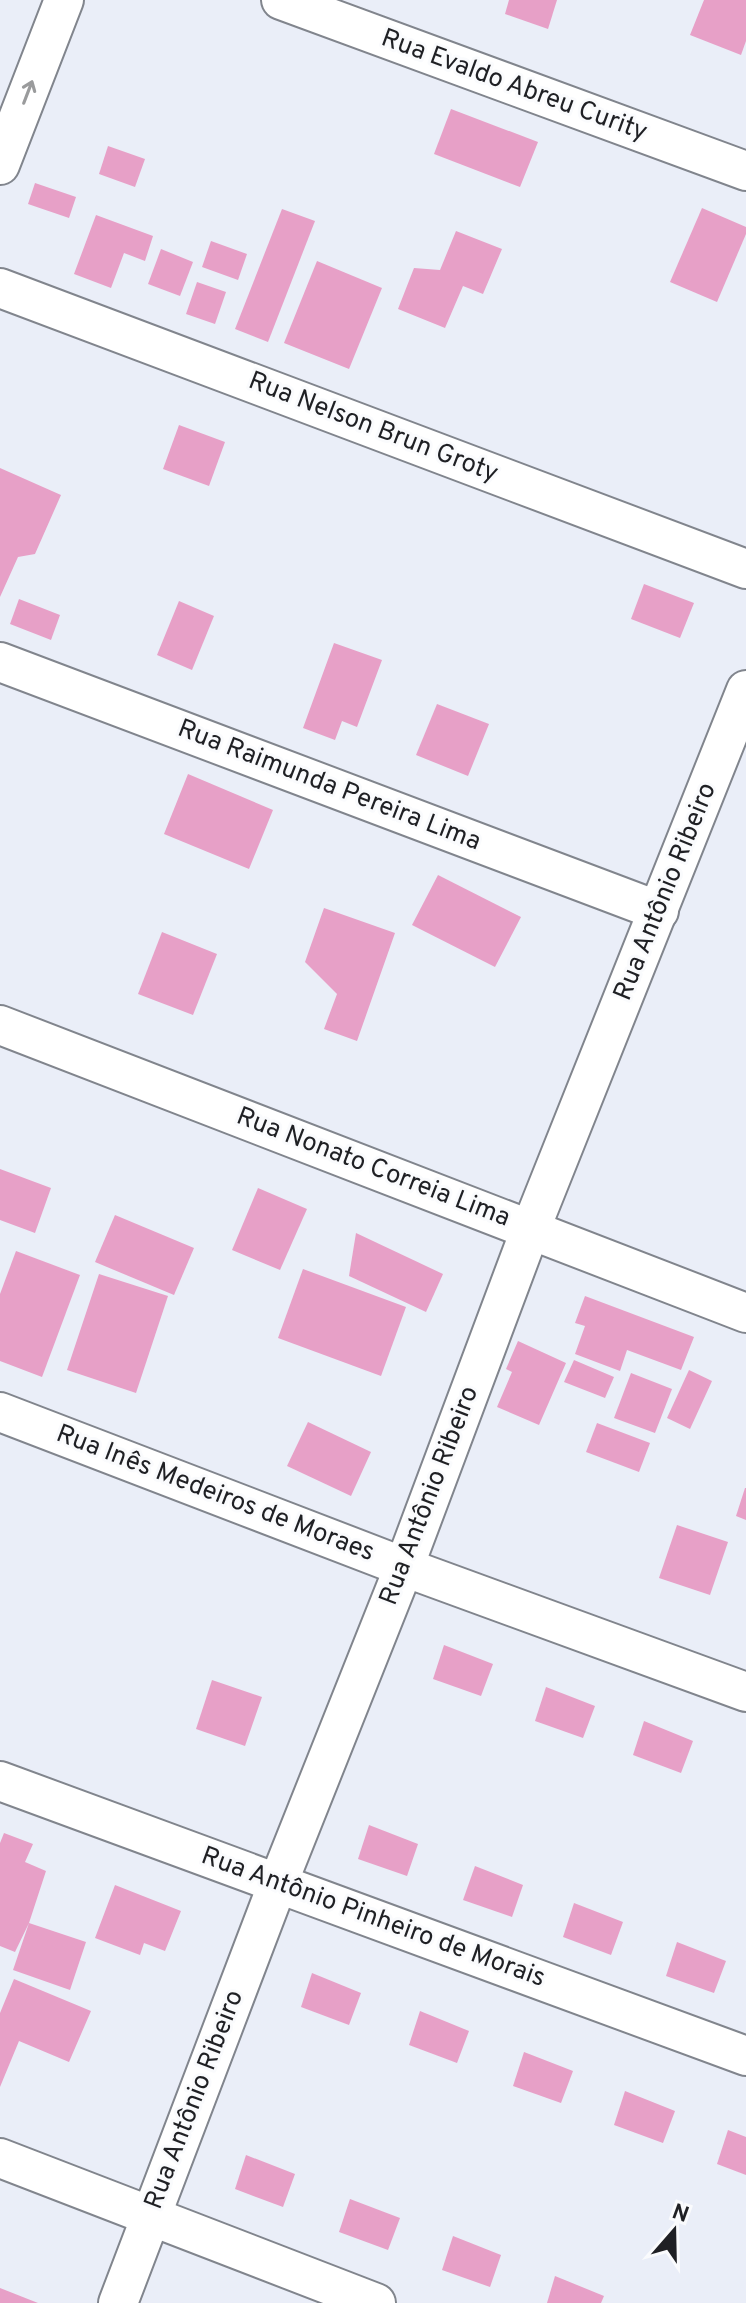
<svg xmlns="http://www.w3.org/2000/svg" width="746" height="2303" font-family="Overpass,sans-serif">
  <rect width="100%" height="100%" fill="#eaeef8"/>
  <g fill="#e7a0c7">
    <polygon points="509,0 557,0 548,29 505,14"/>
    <polygon points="704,0 746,0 746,41 741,55 690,35"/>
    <polygon points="451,109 538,142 520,187 434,154"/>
    <polygon points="108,146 145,159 135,187 99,174"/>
    <polygon points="35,183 76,197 69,218 28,204"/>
    <polygon points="702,208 746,227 746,234 717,302 670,282"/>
    <polygon points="282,209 315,221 268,342 235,329"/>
    <polygon points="96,215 153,236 145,261 124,253 111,288 74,274"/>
    <polygon points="456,231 502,249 483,294 463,286 445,328 398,309 414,268 440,270"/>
    <polygon points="211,241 247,254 238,280 202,267"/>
    <polygon points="161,249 193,262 180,296 148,284"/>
    <polygon points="317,261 382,288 349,369 284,343"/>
    <polygon points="197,282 226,292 215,324 186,314"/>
    <polygon points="179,425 225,442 209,486 163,469"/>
    <polygon points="0,468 61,495 35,554 18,557 0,597"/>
    <polygon points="644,584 694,603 680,638 631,619"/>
    <polygon points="19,599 60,615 51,640 10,624"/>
    <polygon points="179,601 214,616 192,670 157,655"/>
    <polygon points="334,643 382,660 357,727 342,721 335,740 303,728"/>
    <polygon points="437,704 489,724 468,776 416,755"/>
    <polygon points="188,774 273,810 249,869 164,834"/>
    <polygon points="438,875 521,917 495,967 412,925"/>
    <polygon points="324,908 395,933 357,1041 324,1029 337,994 305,962"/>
    <polygon points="162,932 217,954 193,1015 138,994"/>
    <polygon points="0,1169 51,1188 35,1233 0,1220"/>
    <polygon points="258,1188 307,1209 280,1270 232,1250"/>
    <polygon points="115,1215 194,1248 174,1295 95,1262"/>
    <polygon points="356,1233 443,1274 426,1312 349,1276"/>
    <polygon points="16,1251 80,1275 42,1377 0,1361 0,1294"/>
    <polygon points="303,1269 406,1307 381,1376 278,1338"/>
    <polygon points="99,1274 168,1296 136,1393 67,1370"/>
    <polygon points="585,1296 694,1337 681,1370 627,1350 620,1371 575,1354 585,1326 575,1323"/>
    <polygon points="518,1341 566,1363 539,1425 497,1407 512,1372 506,1369"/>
    <polygon points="574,1360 614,1377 605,1398 564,1382"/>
    <polygon points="689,1370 712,1381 690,1429 667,1418"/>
    <polygon points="631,1373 672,1389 655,1433 614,1418"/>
    <polygon points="308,1422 371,1452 351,1496 287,1466"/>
    <polygon points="597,1423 650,1443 639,1472 586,1452"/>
    <polygon points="745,1488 746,1488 746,1520 736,1516"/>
    <polygon points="677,1525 728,1542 710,1595 659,1578"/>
    <polygon points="444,1645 493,1664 481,1696 433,1679"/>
    <polygon points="212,1680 262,1697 245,1746 196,1729"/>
    <polygon points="546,1687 595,1706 583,1738 535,1721"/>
    <polygon points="644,1721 693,1741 681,1773 633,1755"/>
    <polygon points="369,1825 418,1844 407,1876 358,1859"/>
    <polygon points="4,1833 33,1844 25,1862 46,1871 29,1923 86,1942 70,1990 13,1970 29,1923 15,1952 0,1946 0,1843"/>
    <polygon points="475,1866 523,1885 512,1917 463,1900"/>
    <polygon points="115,1885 181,1911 165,1951 144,1943 140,1955 95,1938"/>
    <polygon points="574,1903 623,1922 611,1955 563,1937"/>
    <polygon points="677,1942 726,1961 714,1993 666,1976"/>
    <polygon points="312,1973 361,1993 349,2025 301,2007"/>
    <polygon points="14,1979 91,2011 69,2062 19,2041 0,2087 0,2013"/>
    <polygon points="420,2011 469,2031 457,2063 409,2045"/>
    <polygon points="524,2052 573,2071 561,2103 513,2086"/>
    <polygon points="625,2091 675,2111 663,2143 614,2125"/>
    <polygon points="728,2130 746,2137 746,2175 717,2164"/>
    <polygon points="246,2155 295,2174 283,2207 235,2189"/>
    <polygon points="350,2199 400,2218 388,2250 339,2232"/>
    <polygon points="453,2236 501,2255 490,2287 442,2270"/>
    <polygon points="555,2276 604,2296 601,2303 547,2303"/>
    <polygon points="0,2288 38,2303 0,2303"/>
  </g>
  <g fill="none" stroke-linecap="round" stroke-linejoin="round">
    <defs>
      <g id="minor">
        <polyline points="281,0 746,171"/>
        <polyline points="0,165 64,0"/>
        <polyline points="0,288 746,569"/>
        <polyline points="0,662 659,911"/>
        <polyline points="0,1025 746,1313"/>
        <polyline points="0,1412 404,1567 746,1692"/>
        <polyline points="0,1781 746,2056"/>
        <polyline points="0,2158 376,2303"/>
        <polyline points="118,2303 278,1883 404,1567 531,1228 746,690"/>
      </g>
    </defs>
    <use href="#minor" stroke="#81858d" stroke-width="42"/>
    <use href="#minor" stroke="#fff" stroke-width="38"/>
  </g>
  <defs><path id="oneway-shaft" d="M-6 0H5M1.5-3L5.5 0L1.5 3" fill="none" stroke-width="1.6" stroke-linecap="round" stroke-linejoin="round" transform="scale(2)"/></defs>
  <use stroke="#9a9b9c" href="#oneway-shaft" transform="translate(28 92) rotate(-69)"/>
  <g text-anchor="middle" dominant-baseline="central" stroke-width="6" stroke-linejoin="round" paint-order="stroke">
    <g font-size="26" fill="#1f2024" stroke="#fafbfd">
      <text transform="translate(514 86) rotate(20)">Rua Evaldo Abreu Curity</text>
      <text transform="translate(373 428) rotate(21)">Rua Nelson Brun Groty</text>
      <text transform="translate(329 786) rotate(21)">Rua Raimunda Pereira Lima</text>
      <text transform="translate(666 892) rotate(-68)">Rua Antônio Ribeiro</text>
      <text transform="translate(373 1168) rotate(21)">Rua Nonato Correia Lima</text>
      <text transform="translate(215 1494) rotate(21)">Rua Inês Medeiros de Moraes</text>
      <text transform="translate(430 1496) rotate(-69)">Rua Antônio Ribeiro</text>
      <text transform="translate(373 1918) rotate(20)">Rua Antônio Pinheiro de Morais</text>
      <text transform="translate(195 2100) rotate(-69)">Rua Antônio Ribeiro</text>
    </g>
  </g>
  <g transform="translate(674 2231) rotate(20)" stroke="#fafbfd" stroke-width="6" paint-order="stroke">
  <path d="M0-6L14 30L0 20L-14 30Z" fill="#1f2024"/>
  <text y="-12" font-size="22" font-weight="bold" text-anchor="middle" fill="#1f2024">N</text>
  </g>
</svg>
